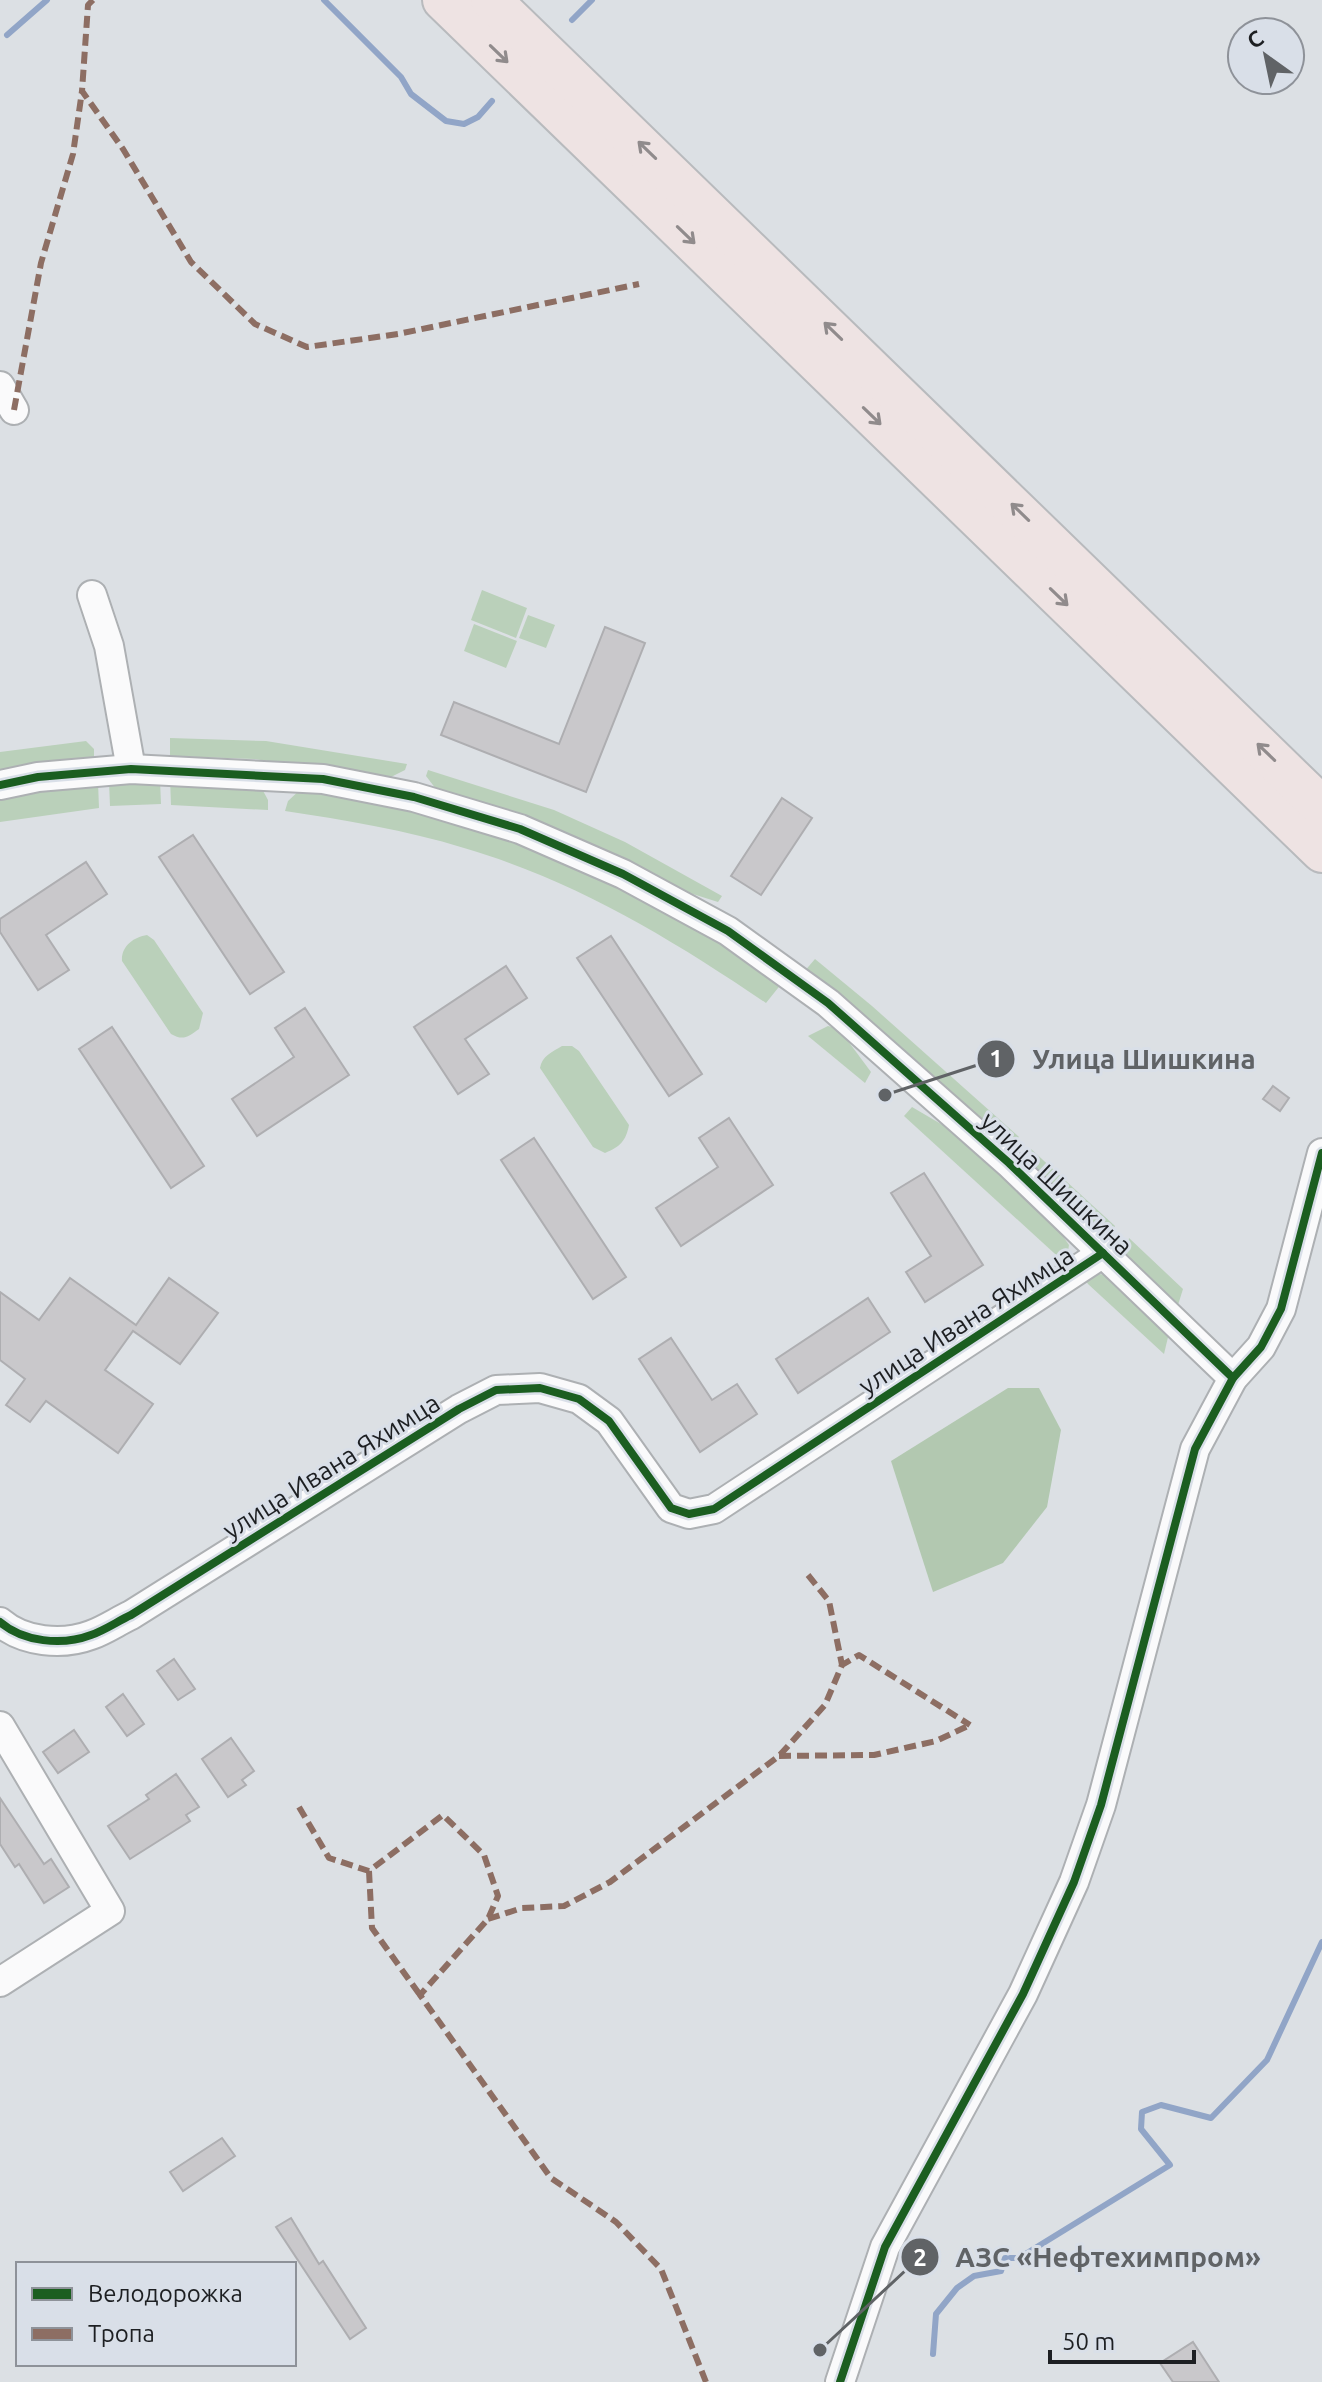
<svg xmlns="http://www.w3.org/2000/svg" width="1322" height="2382" font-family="Ubuntu,sans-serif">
  <rect width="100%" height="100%" fill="#dce0e4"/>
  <g fill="#bad0ba">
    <polygon points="482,590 527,608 516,638 471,620"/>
    <polygon points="528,615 555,625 546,648 519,638"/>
    <polygon points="474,624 517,641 506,668 464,651"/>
    <polygon points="170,738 266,741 407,764 405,770 389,778 254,759 170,756"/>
    <polygon points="86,741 94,749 94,758 0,772 0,752"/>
    <polygon points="428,770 554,810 625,842 722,896 718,902 677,889 582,840 490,805 436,789 426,776"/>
    <polygon points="170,778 261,787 268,800 268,810 171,805"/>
    <polygon points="160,780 161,804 110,806 109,782"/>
    <polygon points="98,782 99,808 0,822 0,796"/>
    <path d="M 302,788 L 349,794 L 494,833 L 607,877 L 710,935 L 782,983 L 766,1003 C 672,939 574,880 464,848 C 406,830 345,820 285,811 L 288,801 Z"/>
    <path d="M 147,935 L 154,940 L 203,1013 L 199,1029 C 188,1037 183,1041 171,1034 L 122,961 C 121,946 134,937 147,935 Z"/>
    <polygon points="815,959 872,1006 1019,1137 1007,1145 803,973"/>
    <polygon points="828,1026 839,1029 871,1072 865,1083 808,1036"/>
    <path d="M 562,1046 L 572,1046 L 579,1051 L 629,1125 C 626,1141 620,1147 605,1153 L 593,1147 L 540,1068 C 542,1056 552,1052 562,1046 Z"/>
    <polygon points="912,1107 958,1134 1056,1226 1069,1245 1066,1264 904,1116"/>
    <polygon points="1031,1149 1115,1226 1113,1230 1101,1231 1094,1229 1025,1160"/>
    <polygon points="1129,1238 1183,1289 1178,1305 1126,1255"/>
    <polygon points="1092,1273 1107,1275 1169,1333 1164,1354 1088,1284 1084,1278"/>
  </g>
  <polygon fill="#b2c8b0" points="1008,1388 1039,1388 1061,1430 1047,1507 1003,1563 933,1592 891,1461"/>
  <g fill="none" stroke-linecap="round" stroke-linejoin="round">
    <g stroke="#91a5c7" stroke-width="6">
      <polyline points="324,0 401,77 411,94 446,121 464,124 478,117 492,101"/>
      <polyline points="572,20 592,0"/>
      <polyline points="7,35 47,0"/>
      <polyline points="933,2354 936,2314 957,2288 974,2276 1001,2271 1005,2258 1019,2258 1170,2165 1141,2129 1142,2112 1161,2105 1211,2118 1267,2060 1322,1942"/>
    </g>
  </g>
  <g fill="#c9c8cb" stroke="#aeaeb1" stroke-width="2">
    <polygon points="605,627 645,643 586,792 441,735 454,702 559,744"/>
    <polygon points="782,798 812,818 761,895 731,876"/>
    <polygon points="193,835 284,972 250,994 159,857"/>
    <polygon points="86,862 107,894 46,935 69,970 38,990 0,932 0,919"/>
    <polygon points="611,936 702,1074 669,1096 577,958"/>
    <polygon points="506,966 527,998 465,1039 489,1074 458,1094 414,1027"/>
    <polygon points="305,1008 349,1075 257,1136 232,1099 294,1057 275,1028"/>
    <polygon points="112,1027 204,1166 171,1188 79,1049"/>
    <polygon points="1273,1086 1289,1098 1280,1111 1263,1099"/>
    <polygon points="729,1118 773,1185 681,1246 656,1208 718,1167 699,1138"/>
    <polygon points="534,1138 626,1277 593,1299 501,1160"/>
    <polygon points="924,1173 983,1265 925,1302 906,1272 931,1256 891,1193"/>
    <polygon points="70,1278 136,1325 169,1278 218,1313 180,1364 133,1331 105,1370 153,1404 118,1453 46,1401 30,1422 6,1405 25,1379 0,1360 0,1292 39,1320"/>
    <polygon points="868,1298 890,1332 798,1393 776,1359"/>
    <polygon points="671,1338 712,1400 737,1384 757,1414 700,1452 639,1359"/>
    <polygon points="174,1659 195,1689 178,1700 157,1671"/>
    <polygon points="123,1694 144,1724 127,1736 106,1707"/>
    <polygon points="74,1730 89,1752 58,1773 43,1752"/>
    <polygon points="231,1738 254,1771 242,1780 246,1785 228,1797 202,1759"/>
    <polygon points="176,1774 199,1807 186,1815 190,1821 130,1859 108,1826 149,1799 146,1795"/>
    <polygon points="0,1798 44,1864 51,1859 69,1887 44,1903 19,1864 15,1867 0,1844"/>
    <polygon points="222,2138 235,2156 183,2191 170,2172"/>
    <polygon points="291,2218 319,2264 323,2261 366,2328 350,2339 276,2227"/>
    <polygon points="1193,2342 1219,2382 1173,2382 1160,2363"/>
  </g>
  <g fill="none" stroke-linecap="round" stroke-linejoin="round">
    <defs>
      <g id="minor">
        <polyline points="0,386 14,410"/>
        <polyline points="92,595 109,646 131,769"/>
        <polyline points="0,785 38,777 131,769 323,779 414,797 520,829 623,874 728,931 828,1003 1009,1163 1233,1378"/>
        <path d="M 0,1622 C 23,1642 62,1646 91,1635 C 105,1630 118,1621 131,1615 L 459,1409 L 496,1390 L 540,1388 L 579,1399 L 609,1421 L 671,1508 L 689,1514 L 714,1509 L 1103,1253"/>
        <polyline points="0,1726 110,1911 0,1982"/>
        <polyline points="840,2382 885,2247 1023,1994 1074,1882 1101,1805 1195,1449 1233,1378 1261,1347 1281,1309 1322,1153"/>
      </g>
      <g id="highway">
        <polyline points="443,0 1322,852"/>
        <polyline points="491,0 1322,807"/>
      </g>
    </defs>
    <use href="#minor" stroke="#adb0b3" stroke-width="32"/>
    <use href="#highway" stroke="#b8babd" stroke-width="44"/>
    <use href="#minor" stroke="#fafafb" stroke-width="28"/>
    <use href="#highway" stroke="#eee3e3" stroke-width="40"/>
    <g stroke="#8d6e63" stroke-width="6" stroke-dasharray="12 6" stroke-linecap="butt">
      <polyline points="93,0 88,5 82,91 123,149 191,262 255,324 307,347 398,334 639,284"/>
      <polyline points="14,410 41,263 73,154 82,91"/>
      <polyline points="808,1575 829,1601 842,1665"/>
      <polyline points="779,1756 874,1755 936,1741 970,1725"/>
      <polyline points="299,1807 329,1858 369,1871 443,1815 484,1855 498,1896 488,1919 420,1995 551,2178 616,2222 661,2269 706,2382"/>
      <polyline points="369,1871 372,1928 420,1995"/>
      <polyline points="488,1919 522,1908 564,1906 610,1882 779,1756 825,1705 842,1665 859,1655 970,1725"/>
    </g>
    <defs>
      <g id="cycleway">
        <polyline points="0,785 38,777 131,769 323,779 414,797 520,829 623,874 728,931 828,1003 1009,1163 1233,1378"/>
        <path d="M 0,1622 C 23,1642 62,1646 91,1635 C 105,1630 118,1621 131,1615 L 459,1409 L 496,1390 L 540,1388 L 579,1399 L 609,1421 L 671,1508 L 689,1514 L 714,1509 L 1103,1253"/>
        <polyline points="840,2382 885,2247 1023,1994 1074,1882 1101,1805 1195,1449 1233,1378 1261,1347 1281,1309 1322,1153"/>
      </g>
    </defs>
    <use href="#cycleway" stroke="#d9dfe8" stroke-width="13"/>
    <use href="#cycleway" stroke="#1b5e20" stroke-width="8"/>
  </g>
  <defs><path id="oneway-shaft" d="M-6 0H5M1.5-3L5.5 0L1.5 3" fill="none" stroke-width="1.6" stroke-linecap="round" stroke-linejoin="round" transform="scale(2)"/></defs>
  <g stroke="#908b8c">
    <use href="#oneway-shaft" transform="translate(499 54) rotate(44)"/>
    <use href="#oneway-shaft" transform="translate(647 150) rotate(-136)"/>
    <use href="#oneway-shaft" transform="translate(686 235) rotate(44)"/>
    <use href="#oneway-shaft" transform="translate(833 331) rotate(-136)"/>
    <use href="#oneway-shaft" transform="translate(872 416) rotate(44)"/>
    <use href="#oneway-shaft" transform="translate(1020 512) rotate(-136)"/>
    <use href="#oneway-shaft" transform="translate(1059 597) rotate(44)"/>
    <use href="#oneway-shaft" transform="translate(1266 752) rotate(-136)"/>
  </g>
  <g text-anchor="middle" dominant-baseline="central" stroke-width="6" stroke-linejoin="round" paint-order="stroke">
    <g font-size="26" fill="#1d1f22" stroke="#d9dfe8">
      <text transform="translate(1057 1183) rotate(43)">улица Шишкина</text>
      <text transform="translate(966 1320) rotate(-33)">улица Ивана Яхимца</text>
      <text transform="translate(331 1466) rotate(-32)">улица Ивана Яхимца</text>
    </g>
  </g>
  <path fill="none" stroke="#606366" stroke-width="3" d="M885 1095L996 1059M820 2350L920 2257"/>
  <g fill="#606366" stroke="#d9dfe8" stroke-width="3">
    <circle cx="885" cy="1095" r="8"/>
    <circle cx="820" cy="2350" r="8"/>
    <circle cx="996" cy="1059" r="20"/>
    <circle cx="920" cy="2257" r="20"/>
  </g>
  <g font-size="24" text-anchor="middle" font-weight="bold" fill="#fff">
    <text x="996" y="1067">1</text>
    <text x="920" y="2266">2</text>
  </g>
  <g font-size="28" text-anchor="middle" font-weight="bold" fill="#606366" stroke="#d9dfe8" stroke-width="6" stroke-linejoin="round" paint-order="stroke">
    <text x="1144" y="1069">Улица Шишкина</text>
    <text x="1108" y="2267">АЗС «Нефтехимпром»</text>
  </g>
  <rect x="16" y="2262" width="280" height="104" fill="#d9dfe8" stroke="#8e9299" stroke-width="2"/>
  <rect x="32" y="2288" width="40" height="12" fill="#1b5e20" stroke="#8e9299" stroke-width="2"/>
  <text x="88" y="2302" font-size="24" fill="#1d1f22">Велодорожка</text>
  <rect x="32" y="2328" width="40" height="12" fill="#8d6e63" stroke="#8e9299" stroke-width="2"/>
  <text x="88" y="2342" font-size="24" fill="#1d1f22">Тропа</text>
  <g transform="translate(1266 56) rotate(327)"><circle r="38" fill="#d9dfe8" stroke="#8e9299" stroke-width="2"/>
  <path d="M0-6L14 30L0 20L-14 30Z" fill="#606366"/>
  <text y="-12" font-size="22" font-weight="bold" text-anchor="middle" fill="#1d1f22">С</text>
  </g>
  <path d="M1050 2350v12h144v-12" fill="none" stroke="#1d1f22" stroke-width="4"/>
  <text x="1062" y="2350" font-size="24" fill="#1d1f22" stroke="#d9dfe8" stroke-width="6" paint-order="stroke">50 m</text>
</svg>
